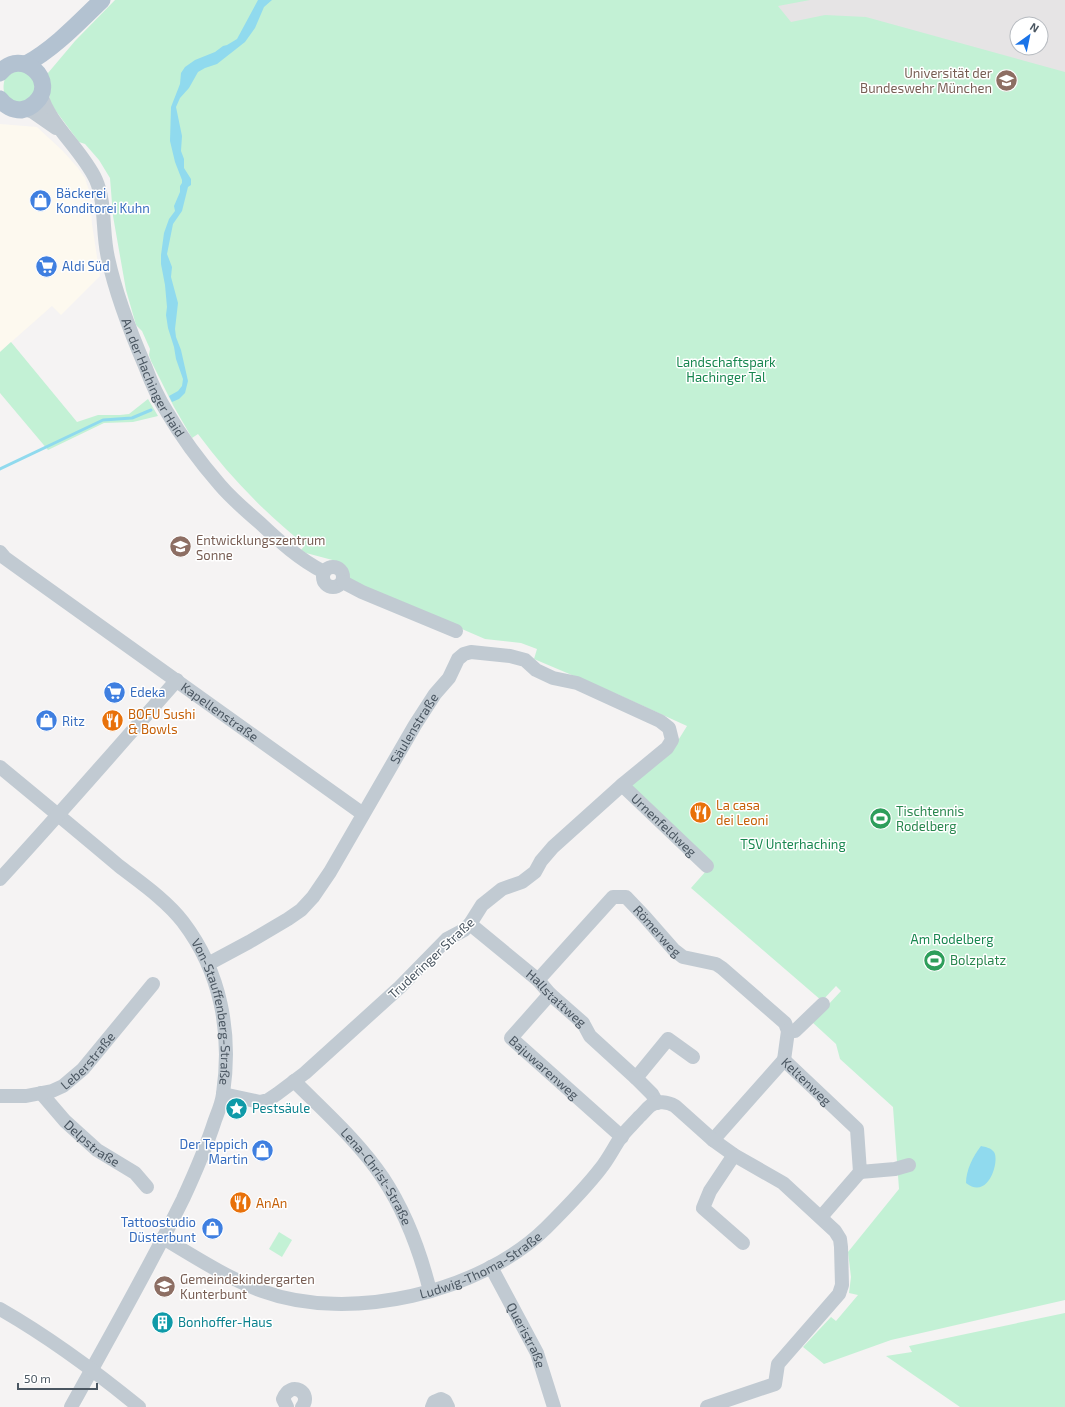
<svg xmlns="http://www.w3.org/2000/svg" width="1065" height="1407" font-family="'Exo 2',sans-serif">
  <rect width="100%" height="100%" fill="#f5f3f3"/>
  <polygon fill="#fdf9ef" points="0,124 37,127 63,151 78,168 85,178 90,194 92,224 100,276 61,315 52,306 0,352"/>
  <path fill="#e6e4e5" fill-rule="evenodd" d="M 659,0 L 1065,0 L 1065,112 ZM 1017,24 L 1041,24 L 1041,48 L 1017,48 Z"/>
  <g fill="#c3f1d5">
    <path d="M 115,0 L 810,0 L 778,6 L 791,22 L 825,15 L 866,17 L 1065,72 L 1065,1300 L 891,1340 L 824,1364 L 803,1347 L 831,1317 L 836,1321 L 858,1295 L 849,1293 L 851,1277 L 848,1252 L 899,1189 L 893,1107 L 840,1059 L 836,1044 L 812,1022 L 841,991 L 836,986 L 822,1001 L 691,888 L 706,871 L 630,785 L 674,747 L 687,726 L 619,695 L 534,659 L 537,649 L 521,643 L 485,639 L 351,581 C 348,573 348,567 340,562 L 306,553 L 301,550 L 305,545 C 264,512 229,476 198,434 L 192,438 L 174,407 L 151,361 L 149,355 L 150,349 L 142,331 L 136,325 L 126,290 L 113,216 L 110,178 L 99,160 L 85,144 L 79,142 L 50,103 L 48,73 L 75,41 Z"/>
    <path d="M 21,69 L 34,77 L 35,93 L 23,103 C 20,102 16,102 13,101 C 2,97 2,85 6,76 Z"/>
    <polygon points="11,342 77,422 98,415 120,415 129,414 148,399 158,416 133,422 104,423 48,450 0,393 0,352"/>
    <polygon points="279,1232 292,1240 282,1257 269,1249"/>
    <polygon points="1065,1313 1065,1407 960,1407 886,1356 912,1352 909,1346"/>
  </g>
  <g fill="#90daee">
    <polygon points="258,0 272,0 264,7 255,28 245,42 217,64 205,68 198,72 189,88 180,98 176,107 182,136 181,151 184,159 184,168 191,179 191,185 188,187 182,211 173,224 167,254 172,267 171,277 178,303 175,329 176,337 181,350 188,381 185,393 179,399 172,402 169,396 178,391 182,386 183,379 176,359 174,347 168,328 166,315 167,307 165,285 161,264 161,255 164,233 169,219 175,211 174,206 180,192 180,186 182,183 182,180 175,162 170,141 171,107 180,84 181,73 185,67 195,60 215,52 223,46 227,45 237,39"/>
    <path d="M 981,1146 C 986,1147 991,1148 994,1152 C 1000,1161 988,1201 966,1183 C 966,1170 973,1156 981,1146 Z"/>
  </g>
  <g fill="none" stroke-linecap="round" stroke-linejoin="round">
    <polyline stroke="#90daee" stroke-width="3" points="0,469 103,420 132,418 151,410"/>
    <g stroke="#c1cad2" stroke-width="14">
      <path id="s1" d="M 41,94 C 48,123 83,151 96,180 C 106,203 102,233 108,258 C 116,295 130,331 145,366 C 151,382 158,398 167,412 C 182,438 201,463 220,485 C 232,499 246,511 260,523 C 279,541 300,560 324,572"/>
      <polyline points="25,109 33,112 56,128"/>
      <path id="s2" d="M 0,552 L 5,558 L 30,576 L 363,814"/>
      <circle cx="333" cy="577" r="10"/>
      <polyline points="343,582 362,592 456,631"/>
      <path id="s3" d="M 0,767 C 40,800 80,833 119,866 C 141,883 166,900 183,922 C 221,972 232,1033 223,1094 C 222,1103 218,1112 215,1120 C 206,1148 195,1173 183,1199 C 148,1270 109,1338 71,1407"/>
      <path id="s4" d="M 622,785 L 707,866"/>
      <path d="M 0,879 C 60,814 118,747 177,680"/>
      <path id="s5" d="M 470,924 L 538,980 L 550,994 L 583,1023 L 590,1036 L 636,1078 L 668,1039 L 693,1057"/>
      <path id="s6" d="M 208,964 L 249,942 L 288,919 L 301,910 L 313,897 L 330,872 L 415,725 L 435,694 L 449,678 L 458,659 L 464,654 L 471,652 L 510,656 L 525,660 L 536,670 L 553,678 L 577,683 L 660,721 L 669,728 L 672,740 L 667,748 L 622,785 L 553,847 L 541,861 L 535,872 L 522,882 L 502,889 L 482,905 L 470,924 L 464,930 L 447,939 L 400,987 L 305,1073 L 277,1094 L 268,1100 L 260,1102 L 223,1094"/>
      <path id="s7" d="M 538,980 L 613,897 L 626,897 L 645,917 L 674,950 L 683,957 L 716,964 L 722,968 L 785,1023 L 788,1031 L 784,1060"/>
      <path id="s8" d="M 550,994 L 511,1038 L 622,1137"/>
      <polyline points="788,1031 795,1031 823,1004"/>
      <path id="s9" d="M 784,1060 L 857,1129 L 860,1172 L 895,1169 L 909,1165"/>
      <polyline points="636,1078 652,1094 657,1103"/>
      <path id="s10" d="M 294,1081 C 325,1112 359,1142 383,1178 C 406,1213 420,1251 430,1291"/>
      <path id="s11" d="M 41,1093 L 65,1121 L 97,1150 L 135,1173 L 147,1187"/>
      <path id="s12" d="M 0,1096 L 26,1096 L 52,1091 L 63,1086 L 83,1069 L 153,984"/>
      <polyline points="713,1140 784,1060"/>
      <polyline points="734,1155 710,1191 703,1208 743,1243"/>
      <polyline points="821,1217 860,1172"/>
      <path id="s13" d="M 163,1238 C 195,1257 227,1278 262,1291 C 349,1323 480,1293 546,1228 C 565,1209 585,1189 601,1168 C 609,1158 614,1147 621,1137 C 626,1130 633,1124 639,1117 C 643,1114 646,1109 650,1106 C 657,1100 668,1102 675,1106 L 713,1140 L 734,1155 L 783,1183 L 835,1231 L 840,1239 L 841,1247 L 842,1285 L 839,1294 L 778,1364 L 775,1384 L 707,1407"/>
      <path id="s14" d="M 491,1267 L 537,1353 L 554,1407"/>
      <path d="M 0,1309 C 49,1337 95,1371 139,1407"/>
      <path d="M 287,1407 L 283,1399 C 291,1379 313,1393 302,1407"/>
      <polyline points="432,1407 434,1402 441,1399 445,1401 448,1407"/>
    </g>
    <g stroke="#b3c2d1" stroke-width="17">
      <path d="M 26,64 C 55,48 78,23 102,0"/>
      <path d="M 0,73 C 21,46 59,81 35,103 C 31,107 27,109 21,110 C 13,110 5,106 0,99"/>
    </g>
  </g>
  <defs>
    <symbol id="university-disc" viewBox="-11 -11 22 22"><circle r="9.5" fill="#8d6e63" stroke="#fff"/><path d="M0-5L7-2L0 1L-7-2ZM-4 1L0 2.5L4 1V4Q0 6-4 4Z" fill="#fff"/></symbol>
    <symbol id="shop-disc" viewBox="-11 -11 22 22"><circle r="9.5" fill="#3f7fe0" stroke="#fff"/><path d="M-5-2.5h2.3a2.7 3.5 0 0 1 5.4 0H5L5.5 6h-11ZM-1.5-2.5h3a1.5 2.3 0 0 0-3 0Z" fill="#fff"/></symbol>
    <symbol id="supermarket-disc" viewBox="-11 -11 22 22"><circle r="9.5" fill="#3f7fe0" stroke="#fff"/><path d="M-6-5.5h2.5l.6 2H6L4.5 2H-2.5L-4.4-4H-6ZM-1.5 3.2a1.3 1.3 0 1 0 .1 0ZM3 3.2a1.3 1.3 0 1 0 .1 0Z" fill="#fff"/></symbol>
    <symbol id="school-disc" viewBox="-11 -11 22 22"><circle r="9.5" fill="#8d6e63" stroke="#fff"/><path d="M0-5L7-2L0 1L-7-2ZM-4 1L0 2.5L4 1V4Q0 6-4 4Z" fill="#fff"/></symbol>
    <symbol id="restaurant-disc" viewBox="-11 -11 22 22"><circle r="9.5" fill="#e8710a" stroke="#fff"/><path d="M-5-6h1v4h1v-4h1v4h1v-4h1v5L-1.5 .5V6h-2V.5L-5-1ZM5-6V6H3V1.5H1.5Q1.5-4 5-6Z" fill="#fff"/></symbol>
    <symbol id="stadium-disc" viewBox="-11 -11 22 22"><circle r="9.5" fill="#2e9e5b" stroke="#fff"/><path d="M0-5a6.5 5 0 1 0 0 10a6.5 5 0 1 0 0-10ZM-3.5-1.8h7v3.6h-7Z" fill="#fff"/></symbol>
    <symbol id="sight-disc" viewBox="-11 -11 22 22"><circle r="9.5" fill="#0f9aa8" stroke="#fff"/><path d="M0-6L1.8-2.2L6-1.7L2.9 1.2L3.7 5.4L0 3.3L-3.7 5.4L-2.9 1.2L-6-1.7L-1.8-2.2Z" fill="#fff"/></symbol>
    <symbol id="building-disc" viewBox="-11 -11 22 22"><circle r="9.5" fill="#0f9aa8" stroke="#fff"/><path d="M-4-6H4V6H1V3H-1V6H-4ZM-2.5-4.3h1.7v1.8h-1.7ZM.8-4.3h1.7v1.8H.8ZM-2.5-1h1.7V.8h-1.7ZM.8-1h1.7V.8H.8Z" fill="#fff"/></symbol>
  </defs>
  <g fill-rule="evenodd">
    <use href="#university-disc" x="994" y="68" width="25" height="25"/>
    <use href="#shop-disc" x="28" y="188" width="25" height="25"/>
    <use href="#supermarket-disc" x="34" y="254" width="25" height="25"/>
    <use href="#school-disc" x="168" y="534" width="25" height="25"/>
    <use href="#supermarket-disc" x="102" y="680" width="25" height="25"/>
    <use href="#shop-disc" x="34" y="708" width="25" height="25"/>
    <use href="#restaurant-disc" x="100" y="708" width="25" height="25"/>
    <use href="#restaurant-disc" x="688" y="800" width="25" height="25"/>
    <use href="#stadium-disc" x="868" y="806" width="25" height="25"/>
    <use href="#stadium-disc" x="922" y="948" width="25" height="25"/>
    <use href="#sight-disc" x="224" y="1096" width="25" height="25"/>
    <use href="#shop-disc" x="250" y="1138" width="25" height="25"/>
    <use href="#restaurant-disc" x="228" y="1190" width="25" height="25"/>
    <use href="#shop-disc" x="200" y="1216" width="25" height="25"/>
    <use href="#school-disc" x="152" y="1274" width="25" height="25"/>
    <use href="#building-disc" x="150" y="1310" width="25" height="25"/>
  </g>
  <g text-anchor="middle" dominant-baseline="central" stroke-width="3" stroke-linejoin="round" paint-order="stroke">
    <g font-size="13" fill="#785e54" stroke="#fff" text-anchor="start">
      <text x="992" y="73" text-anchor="end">Universität der<tspan x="992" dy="15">Bundeswehr München</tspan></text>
      <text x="196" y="540">Entwicklungszentrum<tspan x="196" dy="15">Sonne</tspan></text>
      <text x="180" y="1279">Gemeindekindergarten<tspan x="180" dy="15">Kunterbunt</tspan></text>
    </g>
    <g font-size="13" fill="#366cbe" stroke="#fff" text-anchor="start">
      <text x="56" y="193">Bäckerei<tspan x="56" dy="15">Konditorei Kuhn</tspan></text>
      <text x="62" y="266">Aldi Süd</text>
      <text x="130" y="692">Edeka</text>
      <text x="62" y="721">Ritz</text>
      <text x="248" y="1144" text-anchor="end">Der Teppich<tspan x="248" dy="15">Martin</tspan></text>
      <text x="196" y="1222" text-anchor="end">Tattoostudio<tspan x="196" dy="15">Düsterbunt</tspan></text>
    </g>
    <g font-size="13" fill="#17864f" stroke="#fff">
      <text x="726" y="362">Landschaftspark<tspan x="726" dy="15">Hachinger Tal</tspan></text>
      <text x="793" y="844">TSV Unterhaching</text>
      <text x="952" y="939">Am Rodelberg</text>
    </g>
    <g font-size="13" fill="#4a5661" stroke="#fff">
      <text stroke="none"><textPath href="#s1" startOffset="310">An der Hachinger Haid</textPath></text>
      <text stroke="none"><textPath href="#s2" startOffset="272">Kapellenstraße</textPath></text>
      <text stroke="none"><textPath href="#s6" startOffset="322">Säulenstraße</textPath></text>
      <text stroke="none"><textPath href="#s4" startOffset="58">Urnenfeldweg</textPath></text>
      <text stroke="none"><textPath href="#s7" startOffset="171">Römerweg</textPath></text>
      <text transform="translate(431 958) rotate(-43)">Truderinger Straße</text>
      <text stroke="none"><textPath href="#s5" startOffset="114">Hallstattweg</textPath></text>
      <text stroke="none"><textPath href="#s3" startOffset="337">Von-Stauffenberg-Straße</textPath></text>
      <text stroke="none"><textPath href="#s12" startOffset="100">Leberstraße</textPath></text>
      <text stroke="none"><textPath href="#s8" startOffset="103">Bajuwarenweg</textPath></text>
      <text stroke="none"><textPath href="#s9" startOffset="31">Keltenweg</textPath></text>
      <text stroke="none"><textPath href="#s11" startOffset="72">Delpstraße</textPath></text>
      <text stroke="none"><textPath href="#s10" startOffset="127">Lena-Christ-Straße</textPath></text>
      <text stroke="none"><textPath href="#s13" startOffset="340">Ludwig-Thoma-Straße</textPath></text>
      <text stroke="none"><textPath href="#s14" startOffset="77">Queristraße</textPath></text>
    </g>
    <g font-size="13" fill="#c56008" stroke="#fff" text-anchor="start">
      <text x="128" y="714">BOFU Sushi<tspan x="128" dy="15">&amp; Bowls</tspan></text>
      <text x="716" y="805">La casa<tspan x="716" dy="15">dei Leoni</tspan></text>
      <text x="256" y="1203">AnAn</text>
    </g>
    <g font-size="13" fill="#27864d" stroke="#fff" text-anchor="start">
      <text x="896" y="811">Tischtennis<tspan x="896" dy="15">Rodelberg</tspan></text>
      <text x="950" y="960">Bolzplatz</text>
    </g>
    <g font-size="13" fill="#0d838f" stroke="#fff" text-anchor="start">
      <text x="252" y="1108">Pestsäule</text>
      <text x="178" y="1322">Bonhoffer-Haus</text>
    </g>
  </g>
  <g transform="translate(1029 36) rotate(33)"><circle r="19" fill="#ffffff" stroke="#b7bbc0"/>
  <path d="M0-3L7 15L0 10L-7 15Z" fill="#1a73e8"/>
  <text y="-6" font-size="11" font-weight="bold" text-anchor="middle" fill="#4a5661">N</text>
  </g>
  <path d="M18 1383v6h79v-6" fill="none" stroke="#4a5661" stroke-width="2"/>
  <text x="24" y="1383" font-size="12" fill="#4a5661" stroke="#ffffff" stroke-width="3" paint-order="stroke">50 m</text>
</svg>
